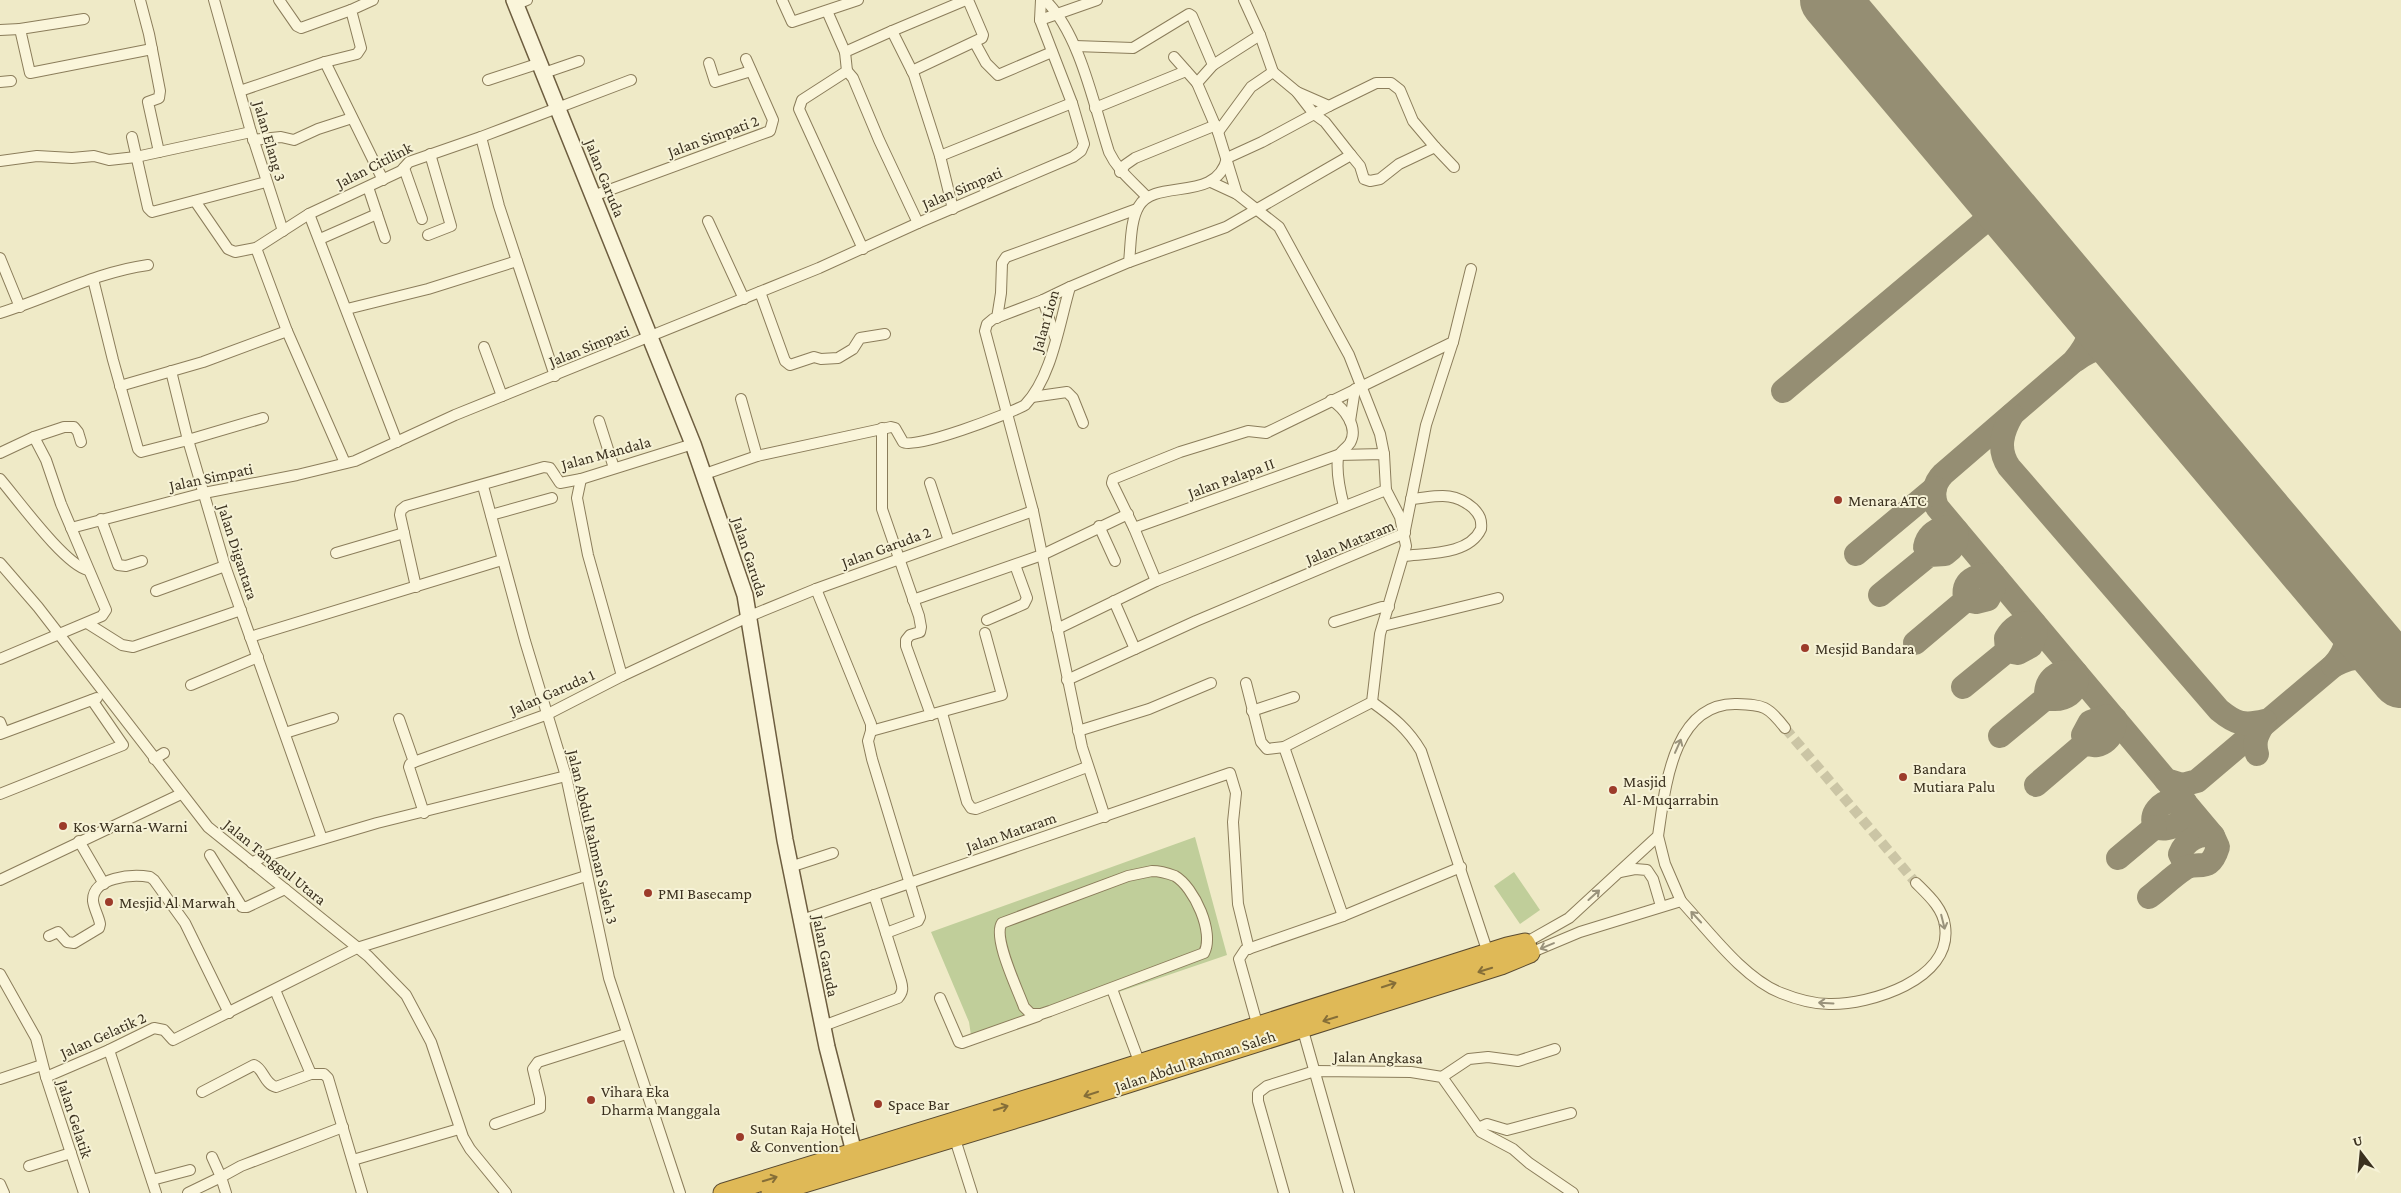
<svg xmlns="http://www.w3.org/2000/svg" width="2401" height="1193" font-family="'Crimson Pro',serif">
  <rect width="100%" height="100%" fill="#efeac7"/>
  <g fill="#c0ce9a">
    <polygon points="1195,837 1227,955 972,1042 969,1022 931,932"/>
    <polygon points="1514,872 1540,910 1520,924 1494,886"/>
  </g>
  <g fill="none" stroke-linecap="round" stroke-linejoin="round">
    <g stroke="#958e73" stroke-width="24">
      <path d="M 2084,302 C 2093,329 2093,338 2074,361 L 1943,474 C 1934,483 1932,495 1937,507 L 2166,780 L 2182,785 L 2197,781 L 2333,666 C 2349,649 2350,632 2344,611"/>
      <path d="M 2076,360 C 2094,347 2106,345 2126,352"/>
      <polyline points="1783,391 2003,206"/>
      <path d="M 2012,415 C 2002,432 1997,449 2009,467 L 2219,710 C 2236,724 2244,726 2265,721 C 2258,733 2253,740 2257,754"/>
      <polyline points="1856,554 1935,488"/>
      <path d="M 1880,595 L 1929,555 L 1945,554 L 1951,549 L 1956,542 L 1957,531 L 1947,527 C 1935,530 1927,536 1925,547 L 1929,555"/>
      <path d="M 1915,643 L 1966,600 C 1959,581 1978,573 1994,575 L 1994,588 L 1988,599 L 1976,602 L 1966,600"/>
      <path d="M 2333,666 C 2350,656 2368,654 2387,661"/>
      <path d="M 1963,687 L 2007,651 L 2006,638 C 2013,626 2021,621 2035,624 L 2036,633 L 2031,646 L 2018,653 L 2007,651"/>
      <path d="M 2000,736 L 2046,698 C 2045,679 2057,669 2076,673 C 2080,693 2064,702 2046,698"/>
      <path d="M 2036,785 L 2085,743 C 2102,751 2115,736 2115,719 L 2107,716 L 2090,722 L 2083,735 L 2085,743"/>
      <path d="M 2174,800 L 2185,802 C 2189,820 2171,833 2155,827 C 2149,813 2161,802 2174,800 Z"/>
      <polyline points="2118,858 2155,827"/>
      <path d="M 2187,867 L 2180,854 C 2185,841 2199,832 2213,836"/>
      <path d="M 2149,897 C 2161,888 2172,877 2184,869 C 2198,859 2209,876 2218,847 L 2213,836 L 2166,780"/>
    </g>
    <polyline stroke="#958e73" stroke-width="60" points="1830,0 2401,678"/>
    <polyline stroke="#cbc5a5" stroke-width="10" stroke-dasharray="10 5" stroke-linecap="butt" points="1785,728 1916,883"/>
    <defs>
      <g id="street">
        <polyline points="140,0 149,34 160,91 159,98 148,102 159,152"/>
        <polyline points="214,0 251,132 283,231"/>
        <polyline points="279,0 297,26 301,28 351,10"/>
        <polyline points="782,0 792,22 858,0"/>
        <path d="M 1045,0 C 1080,34 1094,106 1109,152 C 1118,171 1133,182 1147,197"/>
        <polyline points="1244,0 1260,35 1273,72"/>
        <polyline points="515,5 527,0"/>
        <polyline points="827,11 845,52"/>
        <polyline points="84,19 20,29 30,73 152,49"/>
        <polyline points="1040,20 1097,0"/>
        <polyline points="0,30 20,29"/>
        <polyline points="975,43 986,63 998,75 1052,52"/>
        <polyline points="1075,46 1133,48 1189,14 1192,16 1213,65"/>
        <polyline points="1174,57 1197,83"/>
        <polyline points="325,62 383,180"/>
        <polyline points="709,63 715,82 751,71"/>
        <polyline points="847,71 853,78 879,140 918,223"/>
        <polyline points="912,71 982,38 983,35 968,0"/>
        <polyline points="544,73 579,61"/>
        <polyline points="488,80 540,63"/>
        <polyline points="0,82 11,81"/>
        <polyline points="240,91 325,62 357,54 361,48 351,10 373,0"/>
        <polyline points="1297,92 1314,114 1325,122 1351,155"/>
        <polyline points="1095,108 1186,71"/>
        <polyline points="132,137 148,208 152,212 266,182"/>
        <polyline points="481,137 499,206 517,261"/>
        <polyline points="253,140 281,137 294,140 318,129 352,118"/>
        <polyline points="1435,147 1454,167"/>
        <polyline points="940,156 1072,103"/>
        <polyline points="1227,158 1262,142 1329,106"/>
        <polyline points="0,161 37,156 72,158 94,156 109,160 136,157 251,132"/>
        <polyline points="404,168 422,219"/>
        <polyline points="1120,172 1125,165 1135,158 1216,125"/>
        <polyline points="1211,182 1237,194 1279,227 1349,355 1380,434 1384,454"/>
        <polyline points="368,187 385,238"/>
        <polyline points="1237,194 1218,132 1197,83 1213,65 1260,35"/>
        <polyline points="593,196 770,131 773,120 746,59"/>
        <polyline points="195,201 228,249 235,252 256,248 309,214 401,171 409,162 481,137 631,80"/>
        <polyline points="953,209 940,156 914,75 892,31 966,0"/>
        <polyline points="309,214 397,442"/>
        <polyline points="708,221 744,299"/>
        <polyline points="428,235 451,226 430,154"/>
        <polyline points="320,239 377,214"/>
        <polyline points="256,248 287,331 345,463"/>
        <polyline points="863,249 799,109 802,100 847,71 845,52 892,31"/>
        <polyline points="0,258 20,307"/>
        <polyline points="1129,262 1226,227 1351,155 1360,166 1364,179 1370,181 1380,179 1399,164 1435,147 1413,121 1400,90 1391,83 1376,83 1329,106 1297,92 1273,72 1251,87 1218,132"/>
        <polyline points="93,279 113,360 138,449 141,452 188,440 225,566 322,839"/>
        <polyline points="760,292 785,361 790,365 814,357 821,359 838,358 853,349 860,338 885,334"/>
        <polyline points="1043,300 1070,287"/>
        <polyline points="347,309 428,289 517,261 555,376"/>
        <path d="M 0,313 C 49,298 96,272 148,265"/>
        <polyline points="997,318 1001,293 1002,263 1006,257 1137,209"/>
        <polyline points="1055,337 1043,300 993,319 987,324 985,331 1033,511 1082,747 1105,817"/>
        <polyline points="484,347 502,396"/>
        <polyline points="171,371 188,440 263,418"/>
        <polyline points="120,386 203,362 287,331"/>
        <polyline points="1032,397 1067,392 1073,398 1083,423"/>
        <polyline points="741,399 757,456"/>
        <path d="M 1331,400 C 1344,408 1359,427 1350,443 C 1346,449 1339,452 1338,458 C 1336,474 1340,491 1344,506"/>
        <polyline points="599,421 614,468"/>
        <polyline points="1350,421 1355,389"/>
        <polyline points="882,428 882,509 919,616 921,627 920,632 910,635 906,640 906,646 931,715"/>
        <polyline points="34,437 64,427 74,427 78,432 81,442"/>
        <polyline points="0,453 34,437 46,460 61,504 106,610 102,616 0,659"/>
        <path d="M 705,474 L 757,456 L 891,427 L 895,428 L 903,442 C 915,450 1009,414 1025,405 C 1052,377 1059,324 1070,287 L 1129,262 C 1131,245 1130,221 1139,206 C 1155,178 1217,203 1227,158"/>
        <path d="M 0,479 C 18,500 65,565 88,570"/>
        <polyline points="581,479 577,498 588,555 622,676"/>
        <polyline points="930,483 949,541"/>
        <polyline points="483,486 525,641 566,776 609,978 680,1193"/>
        <polyline points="491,515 552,498"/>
        <polyline points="101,519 118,565 126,566 142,561"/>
        <polyline points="1099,526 1115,561"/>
        <polyline points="71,528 204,493 297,475 355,461 455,415 819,268 918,223 1073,157 1081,151 1084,144 1072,103 1040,20 1041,0"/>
        <polyline points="1134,528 1338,455 1384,454 1386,490 1400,517 1406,546 1380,634 1372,702 1284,747 1267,749 1261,742 1246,683"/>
        <polyline points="1405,530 1426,425 1453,342"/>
        <polyline points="336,553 404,533"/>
        <path d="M 1404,556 C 1429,553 1469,555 1481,529 C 1482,520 1480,515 1473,508 C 1452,490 1436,497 1411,499"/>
        <polyline points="0,563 38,607 208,827 368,956 406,995 431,1042 463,1137 470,1149 506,1193"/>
        <polyline points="1156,581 1134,528 1112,483 1113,479 1180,452 1248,431 1266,433 1453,342 1471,269"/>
        <polyline points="416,587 400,515 401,510 406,506 544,467 550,468 560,483 581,479 693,444"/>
        <polyline points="816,589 871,724 871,731 868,741 872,759 920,917 918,921 886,933"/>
        <polyline points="156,591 225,566"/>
        <polyline points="913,600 1042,555 1128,514"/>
        <polyline points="1114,601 1135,649"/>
        <polyline points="987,620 1024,604 1027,598 1015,565"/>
        <polyline points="1334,622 1382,607 1389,607"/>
        <polyline points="87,623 122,645 133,647 241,610"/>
        <polyline points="1383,626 1498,598"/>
        <polyline points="1057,629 1156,581 1386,490"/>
        <polyline points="250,637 502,560"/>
        <polyline points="1067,680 1196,621 1405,533"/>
        <polyline points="191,685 258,657"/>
        <path d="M 1372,702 C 1393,717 1408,729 1421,751 L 1488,953"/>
        <polyline points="1252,711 1294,697"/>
        <polyline points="942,713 967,802 971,808 976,809 1087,767"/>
        <polyline points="399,719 414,762"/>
        <polyline points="0,722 4,732"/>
        <polyline points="871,731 1002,695 985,633"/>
        <polyline points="1078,731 1149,709 1211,683"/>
        <polyline points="285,733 333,718"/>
        <polyline points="0,734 97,698"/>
        <polyline points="1284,747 1343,916"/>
        <polyline points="154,759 164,753"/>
        <polyline points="0,794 123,745 92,700"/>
        <polyline points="424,813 409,767 410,764 414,762 548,714 622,676 750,616 816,589 1033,511"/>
        <polyline points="1658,836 1665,864 1681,901"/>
        <polyline points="79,841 104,884"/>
        <polyline points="210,855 242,907 247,907 285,889"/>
        <polyline points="252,863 262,857 377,823 566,776"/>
        <polyline points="790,867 833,853"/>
        <path d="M 1152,871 C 1160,871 1167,873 1175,876 C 1194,887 1215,933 1204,953 L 1050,1011 L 1041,1014 L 1031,1014 L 1024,1007 C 1018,990 992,937 1002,923 L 1128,876 Z"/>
        <polyline points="1620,872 1635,869 1647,870 1653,879 1661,906"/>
        <polyline points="0,880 181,794"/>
        <polyline points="802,920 1230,773 1236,793 1233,822 1238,904 1249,949"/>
        <path d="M 49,936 L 58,932 L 67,942 L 74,943 L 99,928 L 100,924 C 99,917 94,909 93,901 C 92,877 132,874 150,877 L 154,880 L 185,923 L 229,1013"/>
        <path d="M 1525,943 L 1569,918 L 1658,836 C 1665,790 1672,702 1737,704 C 1764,705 1768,706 1785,728"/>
        <path d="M 1530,953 L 1580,932 L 1681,901 C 1709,931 1743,978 1781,993 C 1796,999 1813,1004 1829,1004 C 1869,1005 1953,980 1945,926 C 1943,908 1928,895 1916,883"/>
        <polyline points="0,974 36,1038 46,1077 84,1193"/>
        <polyline points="1112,989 1140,1064"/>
        <polyline points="275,990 311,1074 324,1074 328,1078 362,1193"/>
        <polyline points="940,998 959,1042 962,1043 1038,1016"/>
        <path d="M 823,1026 L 898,998 C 903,992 903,988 901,981 L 874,895"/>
        <polyline points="1258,1027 1239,959 1245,950 1343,916 1461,867"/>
        <polyline points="1302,1027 1349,1193"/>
        <polyline points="109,1050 156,1193"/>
        <polyline points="46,1077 109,1050 154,1028 164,1030 173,1040 357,948 586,876"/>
        <polyline points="1442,1077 1469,1059 1488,1057 1518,1061 1555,1049"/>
        <polyline points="0,1079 42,1065"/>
        <path d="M 202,1092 L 254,1065 C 264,1069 264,1084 276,1087 L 311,1074"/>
        <polyline points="495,1124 540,1108 540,1098 533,1069 538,1062 626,1034"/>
        <polyline points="1478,1128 1487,1124 1507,1130 1571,1113"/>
        <polyline points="954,1136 972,1193"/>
        <polyline points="353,1160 459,1129"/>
        <polyline points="29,1166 71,1153"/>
        <polyline points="152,1180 190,1170"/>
        <polyline points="0,1184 4,1193"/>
        <polyline points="188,1193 221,1177 212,1157"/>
        <polyline points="226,1193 221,1177 241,1166 343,1127"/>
        <polyline points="1284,1193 1258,1101 1258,1093 1267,1086 1315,1071 1411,1072 1442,1077 1481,1132 1513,1149 1529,1163 1573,1193"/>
      </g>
      <polyline id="secondary" points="514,0 693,444 745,595 785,840 827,1047 857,1164"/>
      <polyline id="highway" points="723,1193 1051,1092 1507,947 1525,943 1530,953 1501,965 1040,1111 771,1193"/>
    </defs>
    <use href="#street" stroke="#8b7d5b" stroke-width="12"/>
    <use href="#secondary" stroke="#6d5d3f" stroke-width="18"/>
    <use href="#highway" stroke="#594a30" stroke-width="21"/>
    <use href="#street" stroke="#faf5da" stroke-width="10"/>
    <use href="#secondary" stroke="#faf5da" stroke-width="15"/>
    <use href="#highway" stroke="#dfb957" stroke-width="19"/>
  </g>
  <defs><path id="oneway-shaft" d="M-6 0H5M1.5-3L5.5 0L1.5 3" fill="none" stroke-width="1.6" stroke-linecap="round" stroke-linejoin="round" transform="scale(1.25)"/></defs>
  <g stroke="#9a937c">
    <use href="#oneway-shaft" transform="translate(1678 746) rotate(-66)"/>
    <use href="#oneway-shaft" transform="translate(1594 895) rotate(-42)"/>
    <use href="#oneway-shaft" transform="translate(1696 917) rotate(-133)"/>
    <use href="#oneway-shaft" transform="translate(1943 922) rotate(76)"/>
    <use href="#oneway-shaft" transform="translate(1547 946) rotate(157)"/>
    <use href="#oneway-shaft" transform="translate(1826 1003) rotate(-177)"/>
  </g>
  <g stroke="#856e38">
    <use href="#oneway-shaft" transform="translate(1485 970) rotate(163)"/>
    <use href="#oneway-shaft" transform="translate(1389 985) rotate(-18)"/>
    <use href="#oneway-shaft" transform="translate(1330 1019) rotate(163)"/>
    <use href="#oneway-shaft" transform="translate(1091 1094) rotate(162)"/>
    <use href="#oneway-shaft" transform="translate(1001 1108) rotate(-17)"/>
    <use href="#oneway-shaft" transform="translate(770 1179) rotate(-17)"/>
  </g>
  <g fill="#9c3b2a" stroke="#f6f2d6" stroke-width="2">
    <circle cx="1838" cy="500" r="5"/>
    <circle cx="1805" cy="648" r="5"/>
    <circle cx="1903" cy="777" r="5"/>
    <circle cx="1613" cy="790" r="5"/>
    <circle cx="63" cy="826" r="5"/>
    <circle cx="648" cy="893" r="5"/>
    <circle cx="109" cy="902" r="5"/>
    <circle cx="591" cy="1100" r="5"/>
    <circle cx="878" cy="1104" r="5"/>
    <circle cx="740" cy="1137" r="5"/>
  </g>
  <g text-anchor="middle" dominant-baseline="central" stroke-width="4" stroke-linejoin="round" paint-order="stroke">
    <g font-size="16" fill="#3b311f" stroke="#f6f2d6">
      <text transform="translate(713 136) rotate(-20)">Jalan Simpati 2</text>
      <text transform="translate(270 141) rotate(74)">Jalan Elang 3</text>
      <text transform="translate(374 165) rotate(-27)">Jalan Citilink</text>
      <text transform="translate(605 178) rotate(68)">Jalan Garuda</text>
      <text transform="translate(962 188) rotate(-23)">Jalan Simpati</text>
      <text transform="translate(1045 321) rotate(-74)">Jalan Lion</text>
      <text transform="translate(589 346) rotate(-22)">Jalan Simpati</text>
      <text transform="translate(606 453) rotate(-15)">Jalan Mandala</text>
      <text transform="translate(211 477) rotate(-12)">Jalan Simpati</text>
      <text transform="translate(1231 478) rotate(-20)">Jalan Palapa II</text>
      <text transform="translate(1350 542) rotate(-22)">Jalan Mataram</text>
      <text transform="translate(886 547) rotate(-20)">Jalan Garuda 2</text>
      <text transform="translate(238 552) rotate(72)">Jalan Digantara</text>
      <text transform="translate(750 557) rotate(72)">Jalan Garuda</text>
      <text transform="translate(552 692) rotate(-24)">Jalan Garuda 1</text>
      <text transform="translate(1011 832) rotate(-19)">Jalan Mataram</text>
      <text transform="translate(593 837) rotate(77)">Jalan Abdul Rahman Saleh 3</text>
      <text transform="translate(275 862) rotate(39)">Jalan Tanggul Utara</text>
      <text transform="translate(826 956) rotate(79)">Jalan Garuda</text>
      <text transform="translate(103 1035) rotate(-24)">Jalan Gelatik 2</text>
      <text transform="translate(1378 1057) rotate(1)">Jalan Angkasa</text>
      <text transform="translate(1195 1061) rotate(-18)">Jalan Abdul Rahman Saleh</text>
      <text transform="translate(75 1119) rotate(72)">Jalan Gelatik</text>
    </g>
    <g font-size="16" fill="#3b311f" stroke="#f6f2d6" text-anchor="start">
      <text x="1848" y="500">Menara ATC</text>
      <text x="1815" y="648">Mesjid Bandara</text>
      <text x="1913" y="768">Bandara<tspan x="1913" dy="18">Mutiara Palu</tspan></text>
      <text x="1623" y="781">Masjid<tspan x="1623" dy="18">Al-Muqarrabin</tspan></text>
      <text x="73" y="826">Kos Warna-Warni</text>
      <text x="658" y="893">PMI Basecamp</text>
      <text x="119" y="902">Mesjid Al Marwah</text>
      <text x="601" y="1091">Vihara Eka<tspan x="601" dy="18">Dharma Manggala</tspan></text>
      <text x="888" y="1104">Space Bar</text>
      <text x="750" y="1128">Sutan Raja Hotel<tspan x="750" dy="18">&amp; Convention</tspan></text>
    </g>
  </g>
  <g transform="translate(2361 1153) rotate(344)" stroke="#f6f2d6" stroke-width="4" paint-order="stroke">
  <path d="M0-4L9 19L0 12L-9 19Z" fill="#3b311f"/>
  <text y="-8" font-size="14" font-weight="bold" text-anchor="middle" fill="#3b311f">U</text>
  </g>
</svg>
